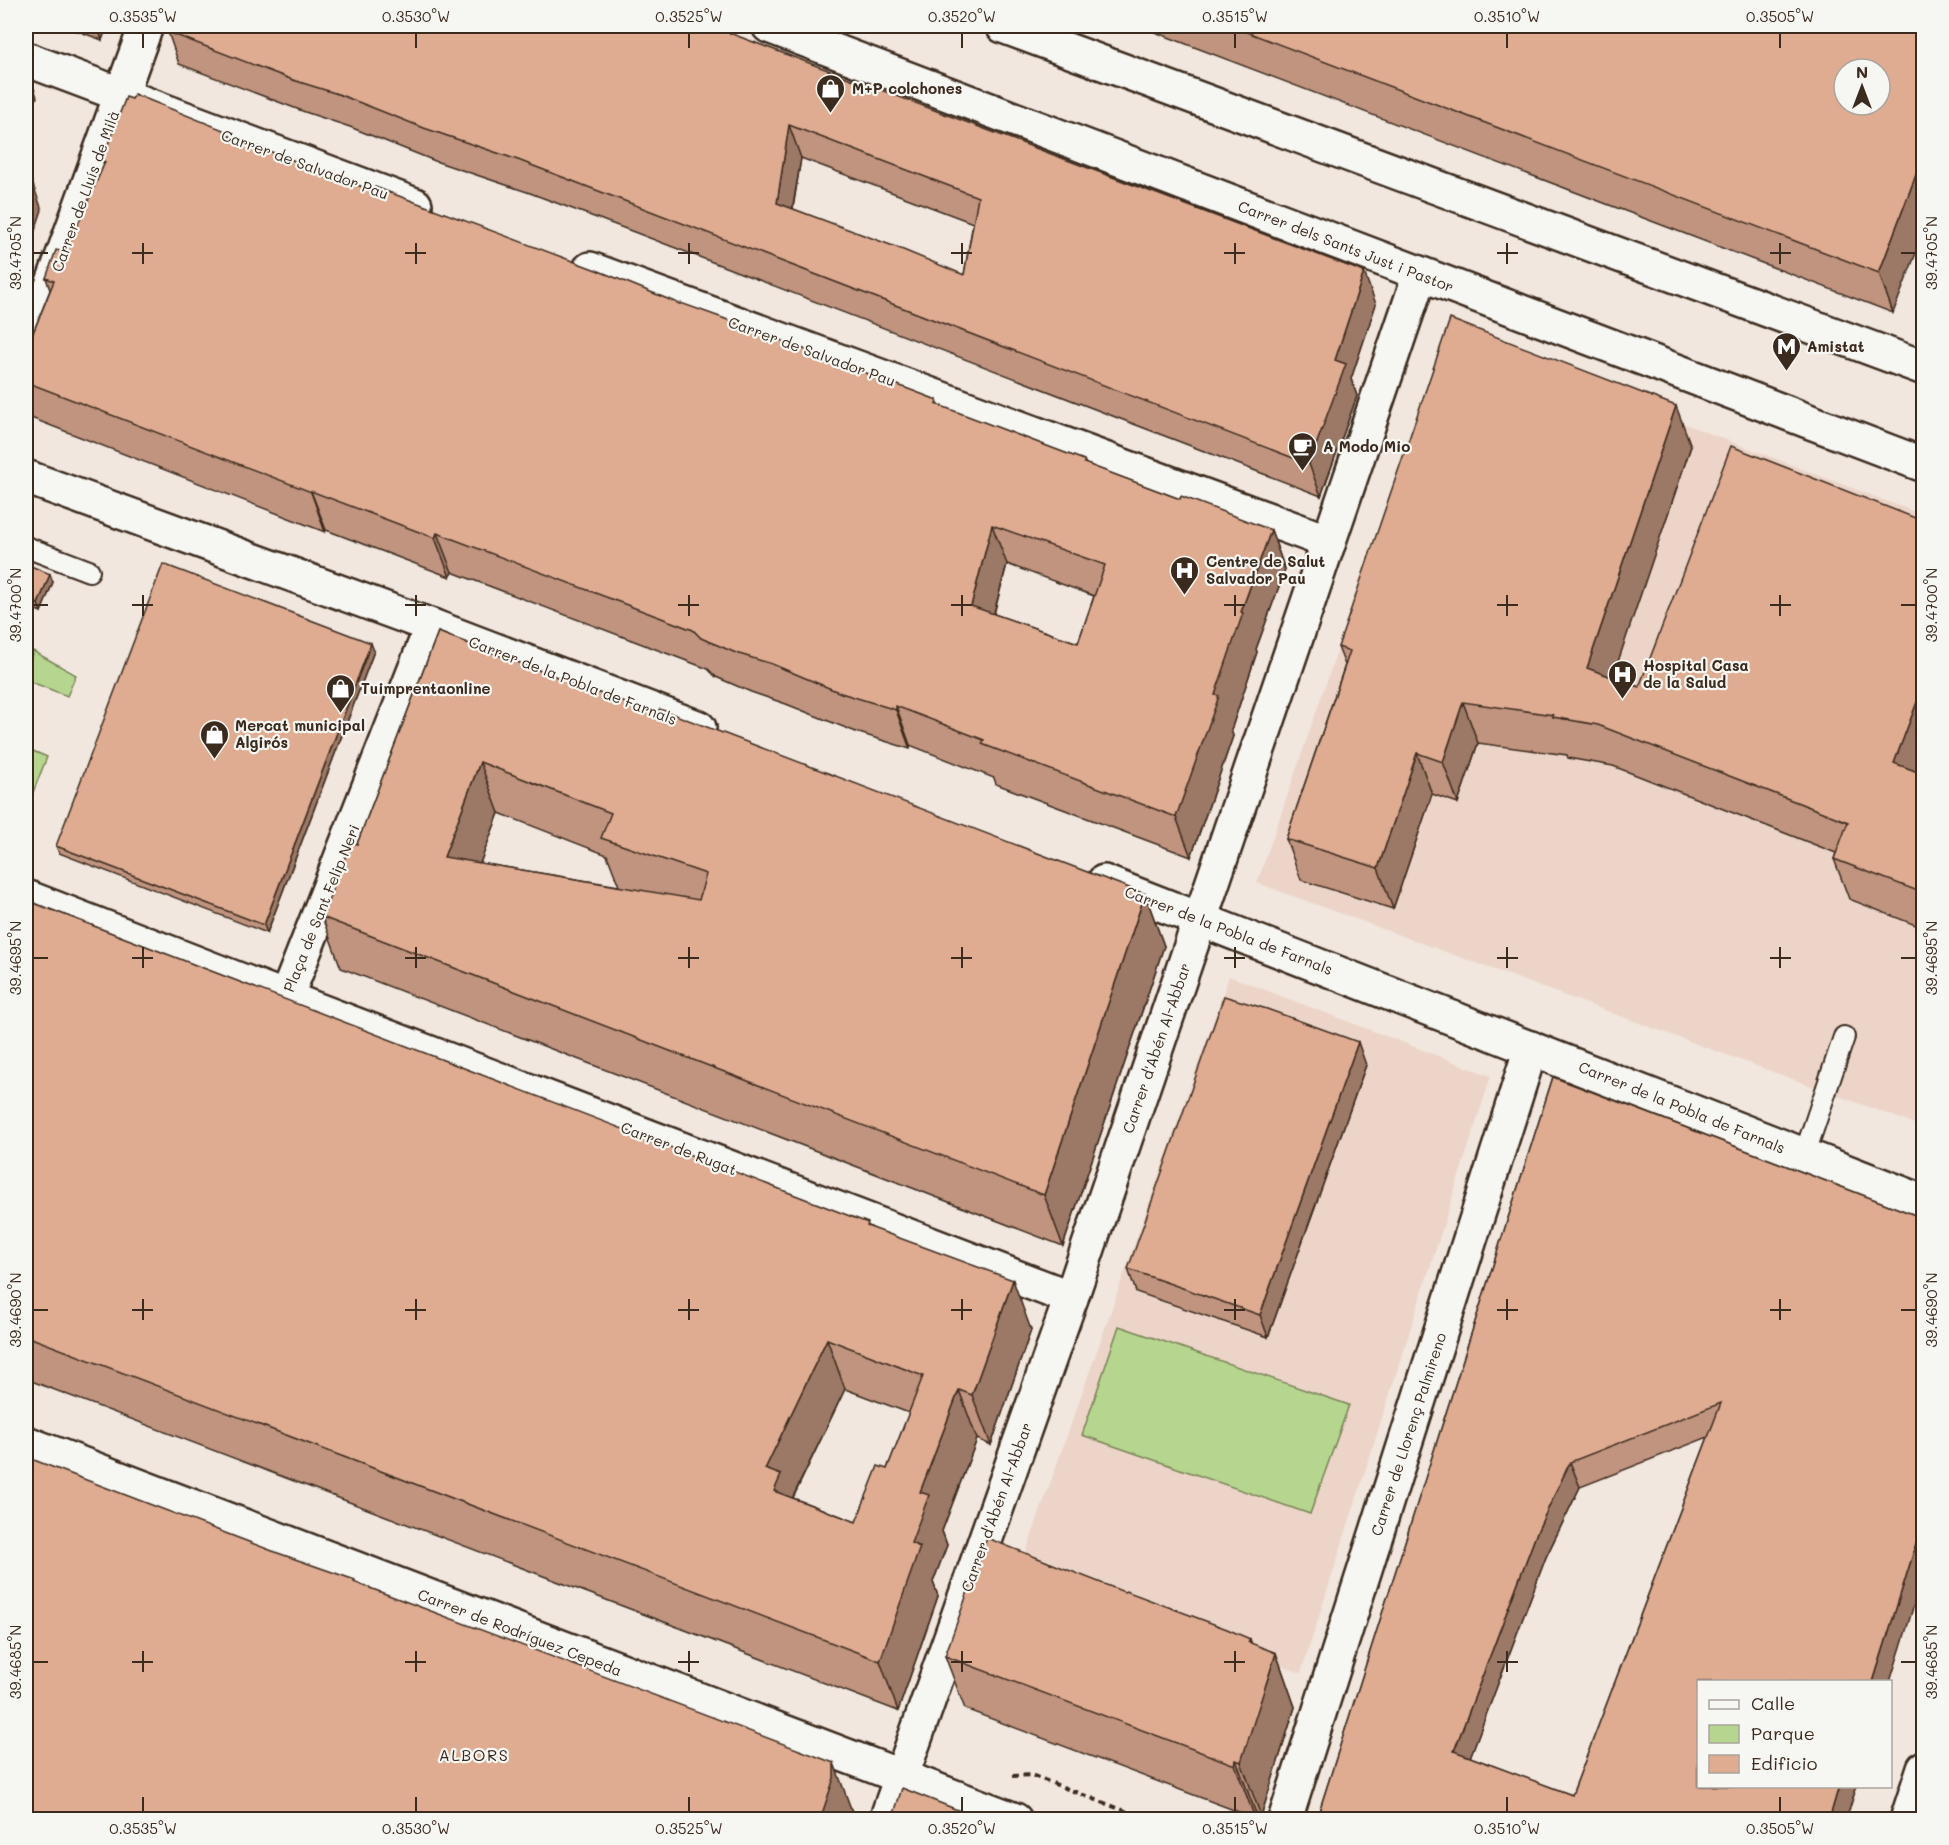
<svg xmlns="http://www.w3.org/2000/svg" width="1949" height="1845" font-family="Mali,sans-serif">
  <rect width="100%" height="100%" fill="#f1e7df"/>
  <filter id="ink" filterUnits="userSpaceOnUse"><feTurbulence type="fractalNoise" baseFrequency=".0167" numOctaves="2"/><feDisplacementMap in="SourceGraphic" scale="12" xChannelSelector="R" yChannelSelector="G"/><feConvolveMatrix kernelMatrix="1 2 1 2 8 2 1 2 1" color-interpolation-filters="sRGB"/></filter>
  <g filter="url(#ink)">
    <g fill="#ecd5c8">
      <polygon points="1447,333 1923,515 1923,1127 1257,883"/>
      <polygon points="1229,976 1491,1076 1301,1673 1021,1566"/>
    </g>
    <g fill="#b6d68f" stroke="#788056" stroke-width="1.5">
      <polygon points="33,651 76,675 67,696 26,680 26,671"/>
      <polygon points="26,748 47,757 26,810"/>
      <polygon points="1119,1326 1349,1405 1310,1514 1082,1435"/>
    </g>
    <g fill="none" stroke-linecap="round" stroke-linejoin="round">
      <defs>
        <g id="lane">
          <polyline points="26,547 89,571"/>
          <polyline points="1804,1156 1844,1037"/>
        </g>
        <g id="street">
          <polyline points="26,59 415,205"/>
          <polyline points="590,269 1329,542"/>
          <polyline points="26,357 146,26"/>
          <polyline points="26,477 432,626 699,728"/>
          <polyline points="1104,882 1924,1202"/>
          <polyline points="26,897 286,998 432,626"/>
          <polyline points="286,998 1071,1298"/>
          <polyline points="26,1443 1015,1820"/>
          <polyline points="886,1820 1071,1298 1420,274"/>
          <polyline points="1285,1820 1531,1048"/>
        </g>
        <g id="secondary">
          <polyline points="769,26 1924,465"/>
          <polyline points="1003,26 1924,368"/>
        </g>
        <polyline id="primary" points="1907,1820 1924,1768"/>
      </defs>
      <use href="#lane" stroke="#3b2a1e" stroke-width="24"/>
      <use href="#street" stroke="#3b2a1e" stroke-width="38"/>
      <use href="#secondary" stroke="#3b2a1e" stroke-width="38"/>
      <use href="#primary" stroke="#3b2a1e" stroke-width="38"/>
      <polyline stroke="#3b2a1e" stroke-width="4" stroke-dasharray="6 4.5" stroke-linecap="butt" points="1012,1776 1031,1775 1149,1820"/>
      <use href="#lane" stroke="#f6f6f2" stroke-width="20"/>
      <use href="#street" stroke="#f6f6f2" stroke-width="33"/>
      <use href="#secondary" stroke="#f6f6f2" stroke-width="33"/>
      <use href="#primary" stroke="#f6f6f2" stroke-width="33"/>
    </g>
    <g fill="#c0947e" stroke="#3b2a1e" stroke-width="1.5" fill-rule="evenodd">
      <polygon points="64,26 107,26 102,40"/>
      <path d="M 711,26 L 1376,304 L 1351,379 L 1357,396 L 1321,496 L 634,232 L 530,193 L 435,161 L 350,127 L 305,112 L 179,64 L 168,32 ZM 801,158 L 973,223 L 964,275 L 793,209 Z"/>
      <polygon points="1139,26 1923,26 1893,313"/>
      <path d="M 227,135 L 373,191 L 937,400 L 939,406 L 1084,460 L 1086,464 L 1180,499 L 1271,530 L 1285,570 L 1256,649 L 1257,652 L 1231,730 L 1233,736 L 1191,857 L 996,784 L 994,778 L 910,745 L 910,749 L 856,732 L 786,704 L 751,692 L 716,677 L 708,669 L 452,572 L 450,577 L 326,530 L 325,532 L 26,416 L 26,342 L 29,343 L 50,290 L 46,278 L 66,252 L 104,165 L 102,160 ZM 1007,564 L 1094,596 L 1078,643 L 994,614 Z"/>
      <polygon points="1691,446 1612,677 1639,687 1923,765 1920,773 1923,774 1923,928 1849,899 1834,859 1836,853 1613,766 1568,758 1567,755 1478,743 1458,803 1432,794 1393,909 1301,880 1286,839 1345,665 1338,647"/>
      <polygon points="26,564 53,582 41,612 26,606"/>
      <path d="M 438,632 L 654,714 L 1145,894 L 1164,946 L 1063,1246 L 341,968 L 322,917 L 357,844 ZM 499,813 L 607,855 L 619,886 L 480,863 Z"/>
      <polygon points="374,651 267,933 59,853 56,846"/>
      <path d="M 26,900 L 869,1226 L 1031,1330 L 991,1445 L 977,1439 L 942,1531 L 947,1545 L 933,1582 L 938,1596 L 898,1711 L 26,1379 ZM 845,1389 L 909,1413 L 887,1469 L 856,1522 L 793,1498 Z"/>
      <polygon points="1366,1065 1268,1337 1136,1292 1128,1269"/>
      <path d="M 1553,1077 L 1923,1218 L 1846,1820 L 1320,1820 L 1318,1815 ZM 1708,1437 L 1572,1795 L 1470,1757 L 1546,1557 L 1580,1487 Z"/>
      <polygon points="1124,1592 1250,1639 1251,1644 1276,1653 1295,1707 1261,1816 1256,1813 1255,1818 965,1709 945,1656"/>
    </g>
    <g fill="#9c7866" stroke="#3b2a1e" stroke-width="1.5">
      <polygon points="97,26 107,26 102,40"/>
      <polygon points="26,66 37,97 26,126"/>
      <polygon points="789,125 801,158 788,235 777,203"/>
      <polygon points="1923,156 1923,235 1893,313 1879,273"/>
      <polygon points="26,165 42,210 26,257 34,280 26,303"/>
      <polygon points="1364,272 1376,304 1351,379 1357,396 1321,496 1309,464 1335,360"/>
      <polygon points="1676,406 1691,446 1602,709 1587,668"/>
      <polygon points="311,491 326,530 325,532 311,492"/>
      <polygon points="992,525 1007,564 985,646 971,606"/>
      <polygon points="1271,530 1285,570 1256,649 1257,652 1231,730 1233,736 1191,857 1176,817 1241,612"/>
      <polygon points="437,533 452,572 450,577 435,538"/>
      <polygon points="50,574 53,582 41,612 38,604"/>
      <polygon points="371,643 374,651 267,933 264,925"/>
      <polygon points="1923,686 1923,765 1909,804 1894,763"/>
      <polygon points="1463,702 1478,743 1458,803 1443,762"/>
      <polygon points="896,706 910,745 910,749 896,710"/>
      <polygon points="1417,753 1432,794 1393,909 1378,868"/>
      <polygon points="480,762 499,813 463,908 444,857"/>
      <polygon points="1145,894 1164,946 1063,1246 1044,1195"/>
      <polygon points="1358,1042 1366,1065 1268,1337 1260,1315"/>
      <polygon points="1013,1280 1031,1330 991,1445 972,1395"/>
      <polygon points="827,1339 845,1389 791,1501 792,1541 765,1469"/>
      <polygon points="959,1390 977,1439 942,1531 947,1545 933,1582 938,1596 898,1711 880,1661 911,1543 920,1492"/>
      <polygon points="1570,1462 1580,1487 1546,1557 1463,1776 1454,1751 1537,1532"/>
      <polygon points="1923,1522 1923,1576 1890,1682 1873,1682"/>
      <polygon points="1250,1639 1266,1684 1276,1653 1295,1707 1261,1816 1241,1762 1248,1642"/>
      <polygon points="1236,1760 1256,1813 1255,1818 1235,1765"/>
      <polygon points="834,1763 853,1814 853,1820 820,1820"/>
      <polygon points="1839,1786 1857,1786 1846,1820 1829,1820"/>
    </g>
    <g fill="#dfac92" stroke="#3b2a1e" stroke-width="1.5" fill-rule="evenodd">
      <path d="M 170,26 L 711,26 L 1364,272 L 1335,360 L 1346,364 L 1309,464 L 622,200 L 518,160 L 424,128 L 338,94 L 293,80 L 168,32 ZM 789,125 L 978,197 L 964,275 L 896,247 L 777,203 Z"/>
      <path d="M 1231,26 L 1923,26 L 1923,156 L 1879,273 ZM 1844,69 L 1880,69 L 1880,105 L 1844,105 Z"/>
      <path d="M 134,94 L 226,131 L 224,134 L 373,191 L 375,187 L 599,271 L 680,304 L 681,303 L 720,317 L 937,400 L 936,404 L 1084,460 L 1084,463 L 1180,499 L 1181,496 L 1271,530 L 1241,612 L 1243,613 L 1215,695 L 1219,696 L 1176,817 L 982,744 L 984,740 L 896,706 L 896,710 L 841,693 L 772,664 L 736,653 L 701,638 L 693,630 L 437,533 L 435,538 L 311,491 L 311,492 L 26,382 L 26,342 L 29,343 L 54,281 L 46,278 L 56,250 L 66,252 L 105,162 L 102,160 L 126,97 L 132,99 ZM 992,525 L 1105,565 L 1078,643 L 971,606 Z"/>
      <polygon points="1450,319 1676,406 1587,668 1639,687 1731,446 1923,521 1923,686 1894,763 1923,774 1923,893 1834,859 1848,822 1598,725 1553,717 1553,715 1463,702 1443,762 1417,753 1378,868 1286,839 1350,651 1338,647"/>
      <polygon points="26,564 50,574 38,604 26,599"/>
      <polygon points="163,564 371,643 264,925 56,846"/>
      <path d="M 438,632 L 654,714 L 660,709 L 1145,894 L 1044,1195 L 322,917 L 351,842 L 357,844 ZM 480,762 L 611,813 L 601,838 L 706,874 L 699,900 L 444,857 Z"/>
      <path d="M 26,900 L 868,1223 L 867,1226 L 1013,1280 L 972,1395 L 959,1390 L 920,1492 L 929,1495 L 911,1543 L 920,1547 L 880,1661 L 26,1336 ZM 827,1339 L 923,1376 L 887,1469 L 878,1466 L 856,1522 L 774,1491 L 781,1475 L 765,1469 Z"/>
      <polygon points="1224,996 1267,1009 1358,1042 1260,1315 1128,1269"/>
      <path d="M 1553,1077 L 1923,1218 L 1923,1522 L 1873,1682 L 1698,1682 L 1698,1786 L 1839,1786 L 1829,1820 L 1331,1820 L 1318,1815 ZM 1721,1403 L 1572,1795 L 1454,1751 L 1537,1532 L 1570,1462 Z"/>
      <polygon points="26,1457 275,1552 355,1580 354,1582 834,1763 834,1778 820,1820 26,1820"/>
      <polygon points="987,1538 1124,1592 1126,1591 1227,1629 1250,1639 1248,1642 1276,1653 1241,1762 1236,1760 1235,1765 945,1656"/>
      <polygon points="902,1788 983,1820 892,1820"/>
    </g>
  </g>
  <path fill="none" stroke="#3b2a1e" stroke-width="2" d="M 143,33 L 143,48M 416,33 L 416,48M 689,33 L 689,48M 962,33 L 962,48M 1235,33 L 1235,48M 1507,33 L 1507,48M 1780,33 L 1780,48M 143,243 L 143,264M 416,243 L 416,264M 689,243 L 689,264M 962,243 L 962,264M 1235,243 L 1235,264M 1507,243 L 1507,264M 1780,243 L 1780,264M 33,253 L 48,253M 132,253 L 153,253M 405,253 L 426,253M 678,253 L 699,253M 951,253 L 972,253M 1224,253 L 1245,253M 1497,253 L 1518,253M 1770,253 L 1791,253M 1901,253 L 1916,253M 143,595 L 143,616M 416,595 L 416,616M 689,595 L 689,616M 962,595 L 962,616M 1235,595 L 1235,616M 1507,595 L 1507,616M 1780,595 L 1780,616M 33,605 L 48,605M 132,605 L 153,605M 405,605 L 426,605M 678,605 L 699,605M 951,605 L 972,605M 1224,605 L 1245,605M 1497,605 L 1518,605M 1770,605 L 1791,605M 1901,605 L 1916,605M 143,947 L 143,968M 416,947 L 416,968M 689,947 L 689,968M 962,947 L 962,968M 1235,947 L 1235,968M 1507,947 L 1507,968M 1780,947 L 1780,968M 33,958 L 48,958M 132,958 L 153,958M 405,958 L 426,958M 678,958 L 699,958M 951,958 L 972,958M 1224,958 L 1245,958M 1497,958 L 1518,958M 1770,958 L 1791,958M 1901,958 L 1916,958M 143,1299 L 143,1320M 416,1299 L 416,1320M 689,1299 L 689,1320M 962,1299 L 962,1320M 1235,1299 L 1235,1320M 1507,1299 L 1507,1320M 1780,1299 L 1780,1320M 33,1310 L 48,1310M 132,1310 L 153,1310M 405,1310 L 426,1310M 678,1310 L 699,1310M 951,1310 L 972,1310M 1224,1310 L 1245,1310M 1497,1310 L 1518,1310M 1770,1310 L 1791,1310M 1901,1310 L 1916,1310M 143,1651 L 143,1672M 416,1651 L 416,1672M 689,1651 L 689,1672M 962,1651 L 962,1672M 1235,1651 L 1235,1672M 1507,1651 L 1507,1672M 33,1662 L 48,1662M 132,1662 L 153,1662M 405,1662 L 426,1662M 678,1662 L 699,1662M 951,1662 L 972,1662M 1224,1662 L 1245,1662M 1497,1662 L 1518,1662M 1901,1662 L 1916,1662M 143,1797 L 143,1812M 416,1797 L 416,1812M 689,1797 L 689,1812M 962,1797 L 962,1812M 1235,1797 L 1235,1812M 1507,1797 L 1507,1812M 1780,1797 L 1780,1812"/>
  <defs>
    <symbol id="shop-pin" viewBox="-11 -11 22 30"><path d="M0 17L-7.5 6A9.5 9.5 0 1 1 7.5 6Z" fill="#3b2a1e" stroke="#f6f6f2"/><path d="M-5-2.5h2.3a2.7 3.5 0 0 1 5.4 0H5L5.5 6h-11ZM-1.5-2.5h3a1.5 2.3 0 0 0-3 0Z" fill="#fff"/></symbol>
    <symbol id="metro-pin" viewBox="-11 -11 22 30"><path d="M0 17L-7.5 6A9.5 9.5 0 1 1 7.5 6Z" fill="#3b2a1e" stroke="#f6f6f2"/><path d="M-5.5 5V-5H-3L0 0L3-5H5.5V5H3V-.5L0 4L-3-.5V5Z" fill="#fff"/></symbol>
    <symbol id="cafe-pin" viewBox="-11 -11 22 30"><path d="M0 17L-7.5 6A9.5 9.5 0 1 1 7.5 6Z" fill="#3b2a1e" stroke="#f6f6f2"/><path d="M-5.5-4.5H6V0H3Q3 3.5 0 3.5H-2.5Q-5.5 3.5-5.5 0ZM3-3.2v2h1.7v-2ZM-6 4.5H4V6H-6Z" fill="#fff"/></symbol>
    <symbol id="hospital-pin" viewBox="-11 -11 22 30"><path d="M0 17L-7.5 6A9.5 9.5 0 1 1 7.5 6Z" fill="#3b2a1e" stroke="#f6f6f2"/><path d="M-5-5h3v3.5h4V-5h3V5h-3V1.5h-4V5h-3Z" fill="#fff"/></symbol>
  </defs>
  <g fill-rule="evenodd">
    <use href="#shop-pin" x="814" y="72" width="33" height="45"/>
    <use href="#metro-pin" x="1770" y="330" width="33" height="45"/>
    <use href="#cafe-pin" x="1286" y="430" width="33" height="45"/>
    <use href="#hospital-pin" x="1168" y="554" width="33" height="45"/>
    <use href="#hospital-pin" x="1606" y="658" width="33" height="45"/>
    <use href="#shop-pin" x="324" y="672" width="33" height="45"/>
    <use href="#shop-pin" x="198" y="718" width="33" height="45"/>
  </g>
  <g text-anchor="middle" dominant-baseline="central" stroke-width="4.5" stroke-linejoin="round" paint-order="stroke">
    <g font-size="15" font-weight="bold" fill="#3b2a1e" stroke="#f6f6f2" text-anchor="start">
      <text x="852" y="88">M+P colchones</text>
      <text x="1807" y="346">Amistat</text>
      <text x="1323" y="446">A Modo Mio</text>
      <text x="1206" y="561">Centre de Salut<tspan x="1206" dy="17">Salvador Pau</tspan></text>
      <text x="1643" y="665">Hospital Casa<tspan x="1643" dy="17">de la Salud</tspan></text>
      <text x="361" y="688">Tuimprentaonline</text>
      <text x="235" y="725">Mercat municipal<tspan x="235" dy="17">Algirós</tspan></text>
    </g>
    <g font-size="15" fill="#3b2a1e" stroke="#f6f6f2">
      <text transform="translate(305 164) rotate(20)">Carrer de Salvador Pau</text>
      <text transform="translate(85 191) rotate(-70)">Carrer de Lluís de Milà</text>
      <text transform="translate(1346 246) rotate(21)">Carrer dels Sants Just i Pastor</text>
      <text transform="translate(812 351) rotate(20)">Carrer de Salvador Pau</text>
      <text transform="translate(573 680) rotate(21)">Carrer de la Pobla de Farnals</text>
      <text transform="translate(321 908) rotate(-68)">Plaça de Sant Felip Neri</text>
      <text transform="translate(1229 930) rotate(21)">Carrer de la Pobla de Farnals</text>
      <text transform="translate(1156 1048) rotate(-71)">Carrer d'Abén Al-Abbar</text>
      <text transform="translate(1682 1107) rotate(22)">Carrer de la Pobla de Farnals</text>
      <text transform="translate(679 1148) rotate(21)">Carrer de Rugat</text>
      <text transform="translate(1408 1434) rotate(-72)">Carrer de Llorenç Palmireno</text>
      <text transform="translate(996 1507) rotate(-70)">Carrer d'Abén Al-Abbar</text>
      <text transform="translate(520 1632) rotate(21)">Carrer de Rodríguez Cepeda</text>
    </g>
    <g font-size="16" letter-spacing="1.5" fill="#3b2a1e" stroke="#f6f6f2">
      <text x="474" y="1754">ALBORS</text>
    </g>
  </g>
  <rect width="1949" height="1845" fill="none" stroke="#f6f6f2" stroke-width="66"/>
  <rect x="1697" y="1680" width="195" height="108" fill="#f6f6f2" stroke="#aba49d" stroke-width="1.5"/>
  <rect x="1709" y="1700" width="30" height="9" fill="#f6f6f2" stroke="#aba49d" stroke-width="1.5"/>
  <text x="1751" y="1710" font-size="18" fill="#3b2a1e">Calle</text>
  <rect x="1709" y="1725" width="30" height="18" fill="#b6d68f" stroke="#aba49d" stroke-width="1.5"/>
  <text x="1751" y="1740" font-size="18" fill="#3b2a1e">Parque</text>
  <rect x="1709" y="1755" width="30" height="18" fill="#dfac92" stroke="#aba49d" stroke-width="1.5"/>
  <text x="1751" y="1770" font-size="18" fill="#3b2a1e">Edificio</text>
  <g transform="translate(1862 87)"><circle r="28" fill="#f6f6f2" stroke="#aba49d" stroke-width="1.5"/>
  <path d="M0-4.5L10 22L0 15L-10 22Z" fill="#3b2a1e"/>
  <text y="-9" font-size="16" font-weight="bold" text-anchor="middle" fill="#3b2a1e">N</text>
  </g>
  <rect x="33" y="33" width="1883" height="1779" fill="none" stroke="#3b2a1e" stroke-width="2"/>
  <g font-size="15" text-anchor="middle" fill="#3b2a1e">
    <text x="143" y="22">0.3535°W</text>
    <text x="416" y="22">0.3530°W</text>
    <text x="689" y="22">0.3525°W</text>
    <text x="962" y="22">0.3520°W</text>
    <text x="1235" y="22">0.3515°W</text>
    <text x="1507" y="22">0.3510°W</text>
    <text x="1780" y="22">0.3505°W</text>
    <text transform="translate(16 253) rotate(-90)" y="5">39.4705°N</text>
    <text transform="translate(1932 253) rotate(-90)" y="5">39.4705°N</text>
    <text transform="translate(16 605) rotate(-90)" y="5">39.4700°N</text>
    <text transform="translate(1932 605) rotate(-90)" y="5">39.4700°N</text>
    <text transform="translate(16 958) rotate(-90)" y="5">39.4695°N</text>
    <text transform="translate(1932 958) rotate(-90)" y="5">39.4695°N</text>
    <text transform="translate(16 1310) rotate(-90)" y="5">39.4690°N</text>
    <text transform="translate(1932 1310) rotate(-90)" y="5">39.4690°N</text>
    <text transform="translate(16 1662) rotate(-90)" y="5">39.4685°N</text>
    <text transform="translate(1932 1662) rotate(-90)" y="5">39.4685°N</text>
    <text x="143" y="1834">0.3535°W</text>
    <text x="416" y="1834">0.3530°W</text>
    <text x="689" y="1834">0.3525°W</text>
    <text x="962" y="1834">0.3520°W</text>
    <text x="1235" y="1834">0.3515°W</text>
    <text x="1507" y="1834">0.3510°W</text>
    <text x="1780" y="1834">0.3505°W</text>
  </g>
</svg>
